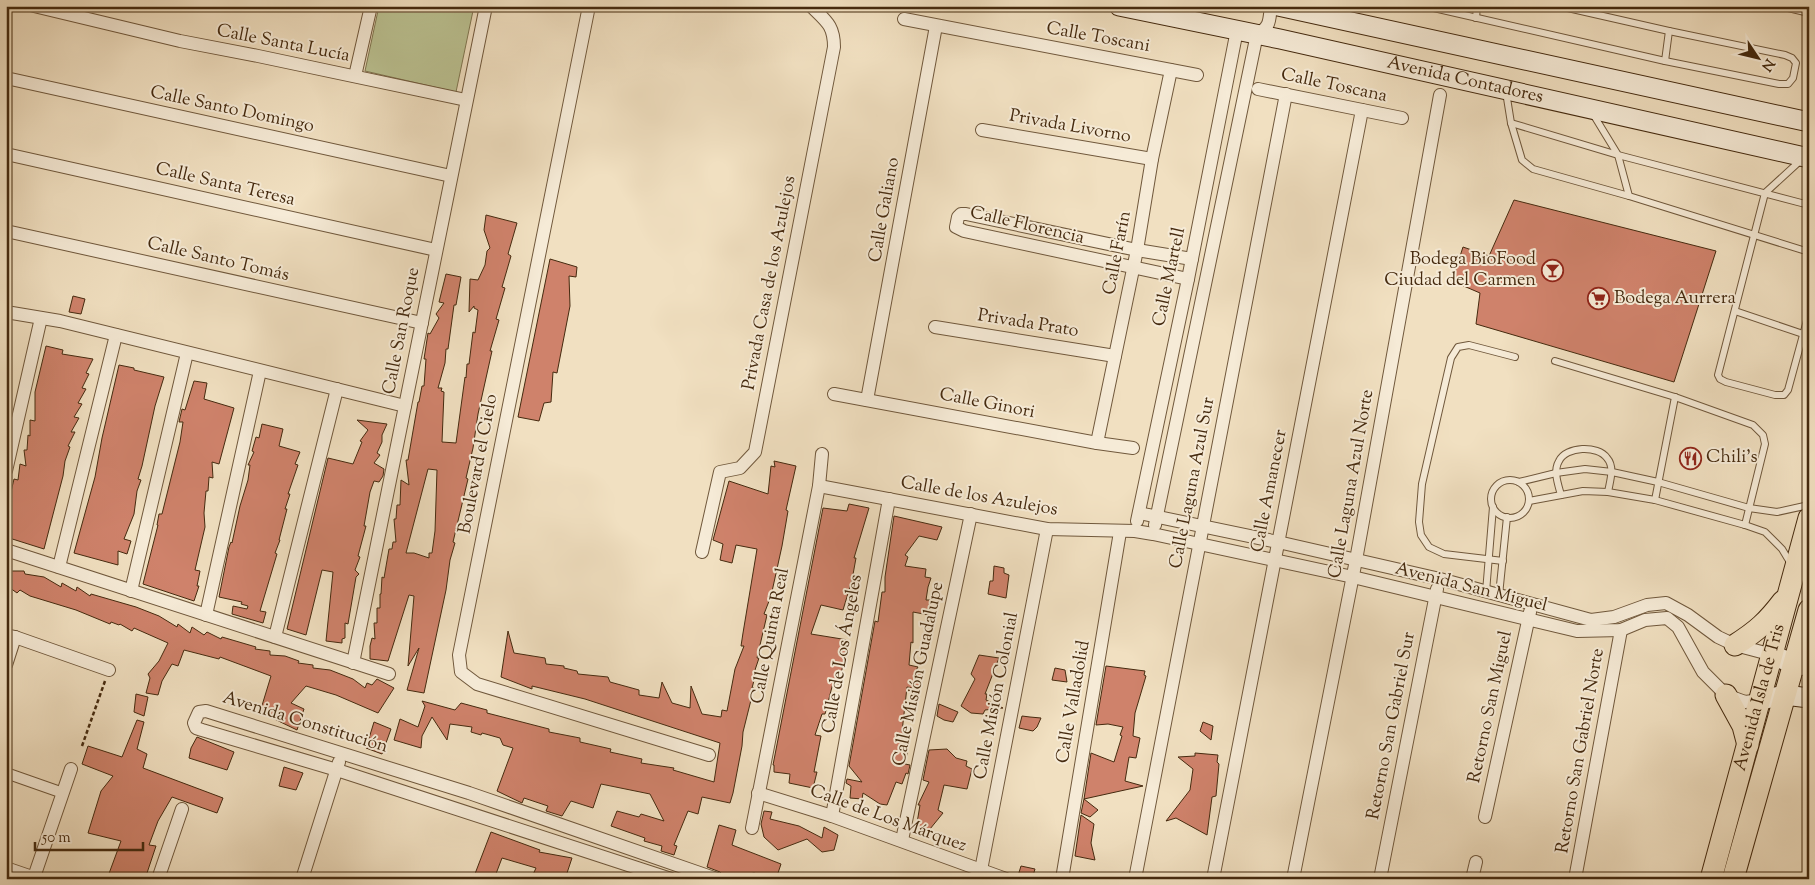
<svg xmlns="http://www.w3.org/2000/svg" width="1815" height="885" font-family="'Sorts Mill Goudy',serif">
  <rect width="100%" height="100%" fill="#f1e0c1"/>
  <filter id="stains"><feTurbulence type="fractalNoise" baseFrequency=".004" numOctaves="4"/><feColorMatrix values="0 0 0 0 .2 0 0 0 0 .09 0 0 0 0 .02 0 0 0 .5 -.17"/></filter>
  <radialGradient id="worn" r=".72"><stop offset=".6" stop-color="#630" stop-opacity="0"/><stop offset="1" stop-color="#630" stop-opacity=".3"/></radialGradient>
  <polygon fill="#bbc292" stroke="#807650" points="379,6 474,6 456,92 365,71"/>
  <g fill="#cf826b" stroke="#452a0f" fill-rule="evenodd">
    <polygon points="1514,200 1716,251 1674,382 1476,324 1480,293 1452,281 1463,247 1489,256"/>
    <path d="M 486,215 L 517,223 L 508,254 L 511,256 L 502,287 L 505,288 L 496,319 L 499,320 L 490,351 L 492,351 L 478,414 L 473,448 L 466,478 L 468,479 L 453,542 L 455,543 L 450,560 L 446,590 L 424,693 L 407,690 L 419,648 L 408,666 L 414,596 L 409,595 L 388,661 L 370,659 L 370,646 L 372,638 L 375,639 L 374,623 L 377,623 L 377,608 L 380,608 L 380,594 L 381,594 L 382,577 L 384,578 L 389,549 L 392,549 L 393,542 L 396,542 L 394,519 L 396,519 L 397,505 L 400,505 L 401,480 L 409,485 L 406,460 L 408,460 L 418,402 L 419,402 L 422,386 L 424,386 L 426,359 L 424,359 L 428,333 L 430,334 L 439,318 L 436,314 L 444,303 L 439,302 L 446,274 L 461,277 L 456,305 L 454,305 L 448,349 L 446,349 L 445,363 L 438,388 L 442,388 L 441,391 L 444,392 L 442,442 L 456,443 L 465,377 L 466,378 L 467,364 L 469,364 L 473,332 L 475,333 L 478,310 L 474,308 L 474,306 L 469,312 L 470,279 L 478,280 L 485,265 L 487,251 L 490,248 L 484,230 ZM 428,469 L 437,470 L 435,531 L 432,553 L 429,553 L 429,558 L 414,553 L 406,553 Z"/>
    <polygon points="550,259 577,267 576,277 569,276 570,306 557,373 553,372 551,402 544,403 539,421 518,417"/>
    <polygon points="73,296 85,299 81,314 69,312"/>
    <polygon points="46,346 63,350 62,354 93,359 86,373 89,374 82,388 86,389 78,403 82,404 74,417 79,418 71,432 75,432 68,446 70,447 65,461 63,476 44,549 6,537 6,513 14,479 18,480 20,464 26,466 24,450 27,450 28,435 30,436 30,420 35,421 35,392"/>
    <polygon points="119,365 134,368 134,370 164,377 155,406 142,466 138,479 141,480 137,491 134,514 124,539 131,541 127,554 118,551 118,565 74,553 95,477 102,438"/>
    <polygon points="194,381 207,383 204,399 234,408 219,464 212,462 213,478 209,477 208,491 206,491 204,513 205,527 195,570 200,571 197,586 199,586 194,601 143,584 158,525 157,525 159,514 162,514 180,442 183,422 179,422 182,409 185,410"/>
    <polygon points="357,420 387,424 382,435 382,442 377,453 380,455 374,463 384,469 383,476 379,482 374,481 370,492 364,526 366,526 358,556 360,557 355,570 359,574 356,577 348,624 345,623 345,638 342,639 342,643 326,641 333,572 322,570 306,635 287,629 328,458 353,464 362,442 360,441 368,430"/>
    <polygon points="262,424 283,429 279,446 300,452 295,464 298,465 288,494 290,494 285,509 287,509 279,540 280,540 275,553 277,554 260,611 266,612 263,623 232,614 233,606 247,609 248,606 241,604 242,602 219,597 229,547 231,542 232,543 240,506 248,480 250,465 248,465 254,452 252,451 256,437 259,438"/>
    <polygon points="774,461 796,466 786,510 788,511 782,546 771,596 764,614 767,615 757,658 759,658 754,673 756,673 752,688 754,688 743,732 742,746 733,793 730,803 702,797 698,814 688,811 674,845 677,846 674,855 661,851 662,846 644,841 645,838 611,826 617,811 639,817 641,814 664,821 650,794 601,784 593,808 571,801 562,816 546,811 548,806 524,798 522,803 497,791 513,748 503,745 500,738 482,733 481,735 471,732 472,727 450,724 447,740 432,717 422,736 421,748 394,740 400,719 418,727 425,706 422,701 455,710 461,703 487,710 487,713 549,729 549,732 580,738 580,742 611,749 610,752 642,759 641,763 674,768 673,770 714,782 720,743 585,699 532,686 532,689 501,677 508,631 514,653 545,658 546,664 564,666 564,668 577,671 578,674 608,677 610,682 639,690 639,695 659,698 662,682 672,703 690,708 691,686 702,714 721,717 722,710 727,711 735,669 744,646 741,646 743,633 757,549 736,545 732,563 720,560 723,544 713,540 729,481 768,494 771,466 775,467"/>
    <polygon points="849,504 869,508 854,558 856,558 852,580 843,610 821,605 811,634 848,640 839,684 833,683 825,714 822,714 815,735 821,736 814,772 817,772 813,788 789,783 790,774 774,772 774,765 773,765 823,508 847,511"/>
    <polygon points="894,516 942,527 937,540 919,536 905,555 908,557 905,566 926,569 925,577 931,578 928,587 926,600 931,600 929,615 913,612 913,643 911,642 909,665 918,667 915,672 922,673 919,689 907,687 902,732 910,738 905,764 910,765 908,774 906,773 902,784 896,782 887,805 880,804 863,793 862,799 850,798 851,786 846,783 847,779 862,782 849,766 875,621 878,622 882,592 885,592 885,577"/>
    <polygon points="994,566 1004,568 1004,573 1009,575 1006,598 988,594 990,581 993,581"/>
    <polygon points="6,571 24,571 25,574 44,577 61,587 62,583 76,591 77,587 90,596 91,594 136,607 159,616 177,627 178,624 190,633 192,627 204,635 207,632 221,639 222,637 256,647 255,649 270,651 270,655 285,656 299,661 298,663 313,665 313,668 330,670 353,679 365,688 367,683 372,685 377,679 394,688 378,713 336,695 306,686 291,703 304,709 297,730 260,712 271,676 220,657 219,659 184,650 178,666 172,664 162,681 158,695 146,693 150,678 148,674 159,661 168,643 134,628 132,631 120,624 119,625 111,622 110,624 76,610 30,596 20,590 17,593 6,585"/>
    <polygon points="979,655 999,658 985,694 987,694 986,700 1003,708 985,710 983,714 971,713 961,706 975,679 971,674"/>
    <polygon points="1106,666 1145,671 1144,675 1146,676 1135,713 1133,736 1140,738 1136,758 1129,757 1125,781 1143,786 1084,799 1091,753 1114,762 1122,736 1120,735 1123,727 1108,724 1096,725"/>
    <polygon points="1055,668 1065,670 1067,682 1052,680"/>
    <polygon points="136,694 148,697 144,716 134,712"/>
    <polygon points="939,704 958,712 953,722 944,720 937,716"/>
    <polygon points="1022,716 1030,717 1041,718 1037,727 1033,731 1019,728"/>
    <polygon points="137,720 144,722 137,749 147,754 143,768 223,798 217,813 172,797 158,821 149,845 156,846 145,879 107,879 121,841 88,833 101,791 113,776 82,764 88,746 122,757"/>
    <polygon points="374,722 391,729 382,754 366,748"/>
    <polygon points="1203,722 1213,726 1211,740 1200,731"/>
    <polygon points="197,737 234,752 227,770 189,758 191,748"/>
    <polygon points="947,749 956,758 967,761 966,766 972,769 967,789 944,785 938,810 943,813 930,829 930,834 916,829 920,805 918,805 929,782 923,780 929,750"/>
    <polygon points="1195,753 1218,755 1217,762 1219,764 1216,796 1212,797 1207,835 1176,818 1166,821 1190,790 1193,769 1178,757 1195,756"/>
    <polygon points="284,767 303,773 296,790 279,786"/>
    <polygon points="1084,799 1098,810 1090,817 1081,813"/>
    <polygon points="764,811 772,812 770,819 799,826 822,838 824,827 838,835 834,850 822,852 807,839 778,850 764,837 761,824"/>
    <polygon points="1081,815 1094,824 1091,843 1095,860 1075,856"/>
    <polygon points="719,825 736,830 732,845 781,864 776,879 770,879 754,873 729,879 725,877 720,872 707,867"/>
    <polygon points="491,832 540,850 539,852 572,858 565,879 531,879 536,868 502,858 494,879 473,879"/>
    <polygon points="1021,866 1035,869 1032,879 1017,879"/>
  </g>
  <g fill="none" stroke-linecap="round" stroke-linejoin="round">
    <defs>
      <g id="service">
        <polyline points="1425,6 1665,61 1779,84 1788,84 1793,78 1796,63 1792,58 1785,55 1669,31 1559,6"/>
        <polyline points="1780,6 1809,13"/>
        <polyline points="1476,18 1477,6"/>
        <polyline points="1665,61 1669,31"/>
        <polyline points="1506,92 1511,123 1522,160 1533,169 1629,196"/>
        <polyline points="1593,114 1618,155 1629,196 1809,252"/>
        <polyline points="1511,123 1618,155 1809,205"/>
        <polyline points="1801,160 1765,193 1718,375 1720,379 1726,382 1775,395 1784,395 1788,390 1809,313"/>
        <polyline points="1735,311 1803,334 1809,342"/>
        <polyline points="1555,361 1675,397 1753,425 1763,435 1765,444 1745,525"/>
        <circle cx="1510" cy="499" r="19"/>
        <polyline points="1519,482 1556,473 1585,469 1612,472 1658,482 1749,508 1777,512 1809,505"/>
        <path d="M 1561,495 C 1558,484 1553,471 1559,461 C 1566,446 1598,445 1607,458 C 1615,467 1610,481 1608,492"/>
        <polyline points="1655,500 1675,397"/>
        <polyline points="1529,501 1583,491 1608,492 1655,500 1745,525 1765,532 1782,549 1791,564"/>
        <polyline points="1503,561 1444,554 1429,547 1421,535 1419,522 1422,484 1451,358 1458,347 1469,345 1515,357"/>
        <polyline points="1486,592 1493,507"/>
        <polyline points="1499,595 1507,517"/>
      </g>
      <polyline id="pedestrian" points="6,773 63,793"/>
      <g id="minor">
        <polyline points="34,6 180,41 258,56 466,100"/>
        <polyline points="589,6 459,655 461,672 477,684 709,755"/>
        <polyline points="904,19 1197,75"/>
        <polyline points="355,76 371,6"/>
        <polyline points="6,78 451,176"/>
        <polyline points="1258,89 1402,118"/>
        <polyline points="982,130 1152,159"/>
        <polyline points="6,154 436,250"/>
        <polyline points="6,231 422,323"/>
        <polyline points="1188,279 964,231 956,227 958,217 961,214 966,214 1137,250 1192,259"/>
        <polyline points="6,312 60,321 405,406"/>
        <polyline points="935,327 1115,356"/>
        <polyline points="834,394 1097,443 1133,448"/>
        <polyline points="867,400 936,26"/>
        <polyline points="1097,443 1137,250 1152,159 1171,70"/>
        <polyline points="6,471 41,318"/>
        <polyline points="819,486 1047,529 1135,531 1153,534 1353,577 1577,631 1621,630 1645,620 1667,618 1678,627 1703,672 1726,695 1745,702 1761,700"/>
        <polyline points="1139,513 1278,542 1440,579 1591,620 1614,617 1647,605 1666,603 1688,615 1718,637 1735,645 1773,655"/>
        <polyline points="1137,521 1188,279 1237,30"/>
        <path d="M 1155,525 L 1257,34 C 1271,27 1269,20 1271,6"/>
        <polyline points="6,550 389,674"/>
        <path d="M 702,552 L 720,472 L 740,468 L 755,452 L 834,47 C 834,25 826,21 811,6"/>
        <polyline points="59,567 116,335"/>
        <polyline points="131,591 187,353"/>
        <polyline points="206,615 260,371"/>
        <polyline points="6,635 15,637 109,670"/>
        <polyline points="275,637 337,389"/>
        <polyline points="353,663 486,6"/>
        <polyline points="6,665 15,637"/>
        <polyline points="758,793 832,816 1006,879"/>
        <polyline points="832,816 889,499"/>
        <polyline points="1485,817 1530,612"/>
        <polyline points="752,828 819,486 822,454"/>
        <polyline points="902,840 971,514"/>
        <polyline points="6,868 38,879"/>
        <polyline points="981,870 1047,529"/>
        <polyline points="34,877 71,769"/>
        <polyline points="158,879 182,809"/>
        <polyline points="302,879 339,762"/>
        <polyline points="671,879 337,770 202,730 196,728 194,723 199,712 206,711 469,793 717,879"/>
        <polyline points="1062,879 1120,532"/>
        <polyline points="1135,879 1286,94"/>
        <polyline points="1213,879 1362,110"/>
        <polyline points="1293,879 1356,560 1440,95"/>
        <polyline points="1380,879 1437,589"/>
        <polyline points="1472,879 1476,862"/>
        <polyline points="1575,879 1621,630"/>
      </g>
      <g id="secondary">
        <path id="s1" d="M 1119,6 L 1280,39 L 1809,158"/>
        <polyline points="1278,6 1809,122"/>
        <polyline points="1773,655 1793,664 1809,666"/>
        <polyline points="1761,700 1785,695 1809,698"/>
      </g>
      <g id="primary">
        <path d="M 1735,645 C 1757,631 1767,622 1783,601"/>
        <polyline points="1726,695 1743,726 1748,745"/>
        <path id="s2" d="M 1711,879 L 1809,518"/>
        <polyline points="1733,879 1809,610"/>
      </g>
    </defs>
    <use href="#service" stroke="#70583c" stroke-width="8"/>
    <use href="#pedestrian" stroke="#70583c" stroke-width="12"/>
    <use href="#minor" stroke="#70583c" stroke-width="14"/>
    <use href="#secondary" stroke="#452a0f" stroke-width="21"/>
    <use href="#primary" stroke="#452a0f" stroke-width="23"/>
    <polyline stroke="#452a0f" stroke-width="2.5" stroke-dasharray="4 2.5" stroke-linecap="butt" points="82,746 105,681"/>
    <use href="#service" stroke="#f6ebd7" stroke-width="6"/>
    <use href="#pedestrian" stroke="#f6ebd7" stroke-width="10"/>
    <use href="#minor" stroke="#f6ebd7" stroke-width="12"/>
    <use href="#secondary" stroke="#f6ebd7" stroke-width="19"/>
    <use href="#primary" stroke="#f1e0c1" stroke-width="21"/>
  </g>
  <defs>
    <symbol id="bar-ring" viewBox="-11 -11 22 22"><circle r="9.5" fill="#f6ebd7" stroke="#8f2418" stroke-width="1.5"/><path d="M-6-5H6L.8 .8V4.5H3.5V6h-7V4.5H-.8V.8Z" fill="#8f2418"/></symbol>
    <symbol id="supermarket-ring" viewBox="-11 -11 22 22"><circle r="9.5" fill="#f6ebd7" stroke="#8f2418" stroke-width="1.5"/><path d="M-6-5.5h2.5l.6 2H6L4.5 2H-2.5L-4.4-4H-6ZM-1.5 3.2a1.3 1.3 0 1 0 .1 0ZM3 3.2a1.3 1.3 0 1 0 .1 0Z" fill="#8f2418"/></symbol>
    <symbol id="restaurant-ring" viewBox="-11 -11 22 22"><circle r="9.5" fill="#f6ebd7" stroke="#8f2418" stroke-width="1.5"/><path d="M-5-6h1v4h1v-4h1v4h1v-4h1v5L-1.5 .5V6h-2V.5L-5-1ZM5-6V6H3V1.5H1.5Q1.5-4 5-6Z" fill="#8f2418"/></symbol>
  </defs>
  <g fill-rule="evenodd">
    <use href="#bar-ring" x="1540" y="258" width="25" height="25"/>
    <use href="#supermarket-ring" x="1586" y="286" width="25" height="25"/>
    <use href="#restaurant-ring" x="1678" y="446" width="25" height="25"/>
  </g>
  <g text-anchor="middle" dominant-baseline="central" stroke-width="4" stroke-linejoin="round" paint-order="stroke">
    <g font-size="18" fill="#452a0f" stroke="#f6ebd7">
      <text transform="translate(1098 38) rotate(10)">Calle Toscani</text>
      <text transform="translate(283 44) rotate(11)">Calle Santa Lucía</text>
      <text stroke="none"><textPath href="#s1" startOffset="354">Avenida Contadores</textPath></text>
      <text transform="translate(1334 86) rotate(12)">Calle Toscana</text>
      <text transform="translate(232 110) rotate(12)">Calle Santo Domingo</text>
      <text transform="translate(1070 127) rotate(10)">Privada Livorno</text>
      <text transform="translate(225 185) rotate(13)">Calle Santa Teresa</text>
      <text transform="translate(885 210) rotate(-80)">Calle Galiano</text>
      <text transform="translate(1027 226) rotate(13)">Calle Florencia</text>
      <text transform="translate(1118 253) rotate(-79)">Calle Farín</text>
      <text transform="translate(218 260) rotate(13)">Calle Santo Tomás</text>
      <text transform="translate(1170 277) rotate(-78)">Calle Martell</text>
      <text transform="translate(770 283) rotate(-79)">Privada Casa de los Azulejos</text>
      <text transform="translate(1028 324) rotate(9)">Privada Prato</text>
      <text transform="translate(402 331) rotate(-79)">Calle San Roque</text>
      <text transform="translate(987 404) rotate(11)">Calle Ginori</text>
      <text transform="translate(479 464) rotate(-79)">Boulevard el Cielo</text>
      <text transform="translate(1193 483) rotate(-79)">Calle Laguna Azul Sur</text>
      <text transform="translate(1352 484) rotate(-80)">Calle Laguna Azul Norte</text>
      <text transform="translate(1270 491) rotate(-79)">Calle Amanecer</text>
      <text transform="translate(979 497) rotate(10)">Calle de los Azulejos</text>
      <text transform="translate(1471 588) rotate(14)">Avenida San Miguel</text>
      <text transform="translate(771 636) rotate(-79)">Calle Quinta Real</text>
      <text transform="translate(843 654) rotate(-80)">Calle de Los Ángeles</text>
      <text transform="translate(919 674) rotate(-78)">Calle Misión Guadalupe</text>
      <text transform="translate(997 696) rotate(-79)">Calle Misión Colonial</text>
      <text stroke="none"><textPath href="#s2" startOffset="188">Avenida Isla de Tris</textPath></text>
      <text transform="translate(1074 702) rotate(-80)">Calle Valladolid</text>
      <text transform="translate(1491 707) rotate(-78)">Retorno San Miguel</text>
      <text transform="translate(305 723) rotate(17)">Avenida Constitución</text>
      <text transform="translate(1392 726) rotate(-79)">Retorno San Gabriel Sur</text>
      <text transform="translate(1581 751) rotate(-80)">Retorno San Gabriel Norte</text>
      <text transform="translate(888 819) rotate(20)">Calle de Los Márquez</text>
    </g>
    <g font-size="18" fill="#452a0f" stroke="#f6ebd7" text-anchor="start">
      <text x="1536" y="260" text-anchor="end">Bodega BioFood<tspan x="1536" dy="21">Ciudad del Carmen</tspan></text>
      <text x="1614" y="299">Bodega Aurrera</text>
      <text x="1706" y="458">Chili's</text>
    </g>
  </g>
  <rect width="1815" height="885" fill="none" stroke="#f1e0c1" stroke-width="25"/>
  <rect x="8" y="8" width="1800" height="870" fill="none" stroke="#452a0f" stroke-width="2.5"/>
  <rect x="12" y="12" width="1790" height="860" fill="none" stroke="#452a0f"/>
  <g transform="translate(1758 58) rotate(125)" stroke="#f6ebd7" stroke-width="4" paint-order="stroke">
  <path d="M0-4L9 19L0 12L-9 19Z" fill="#452a0f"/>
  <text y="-8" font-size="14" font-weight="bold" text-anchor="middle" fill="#452a0f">N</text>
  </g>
  <path d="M35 842v8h108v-8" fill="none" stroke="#452a0f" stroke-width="2.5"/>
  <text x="42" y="842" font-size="15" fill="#452a0f" stroke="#f6ebd7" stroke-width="4" paint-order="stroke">50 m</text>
  <rect width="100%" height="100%" filter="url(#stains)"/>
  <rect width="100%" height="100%" fill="url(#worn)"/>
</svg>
